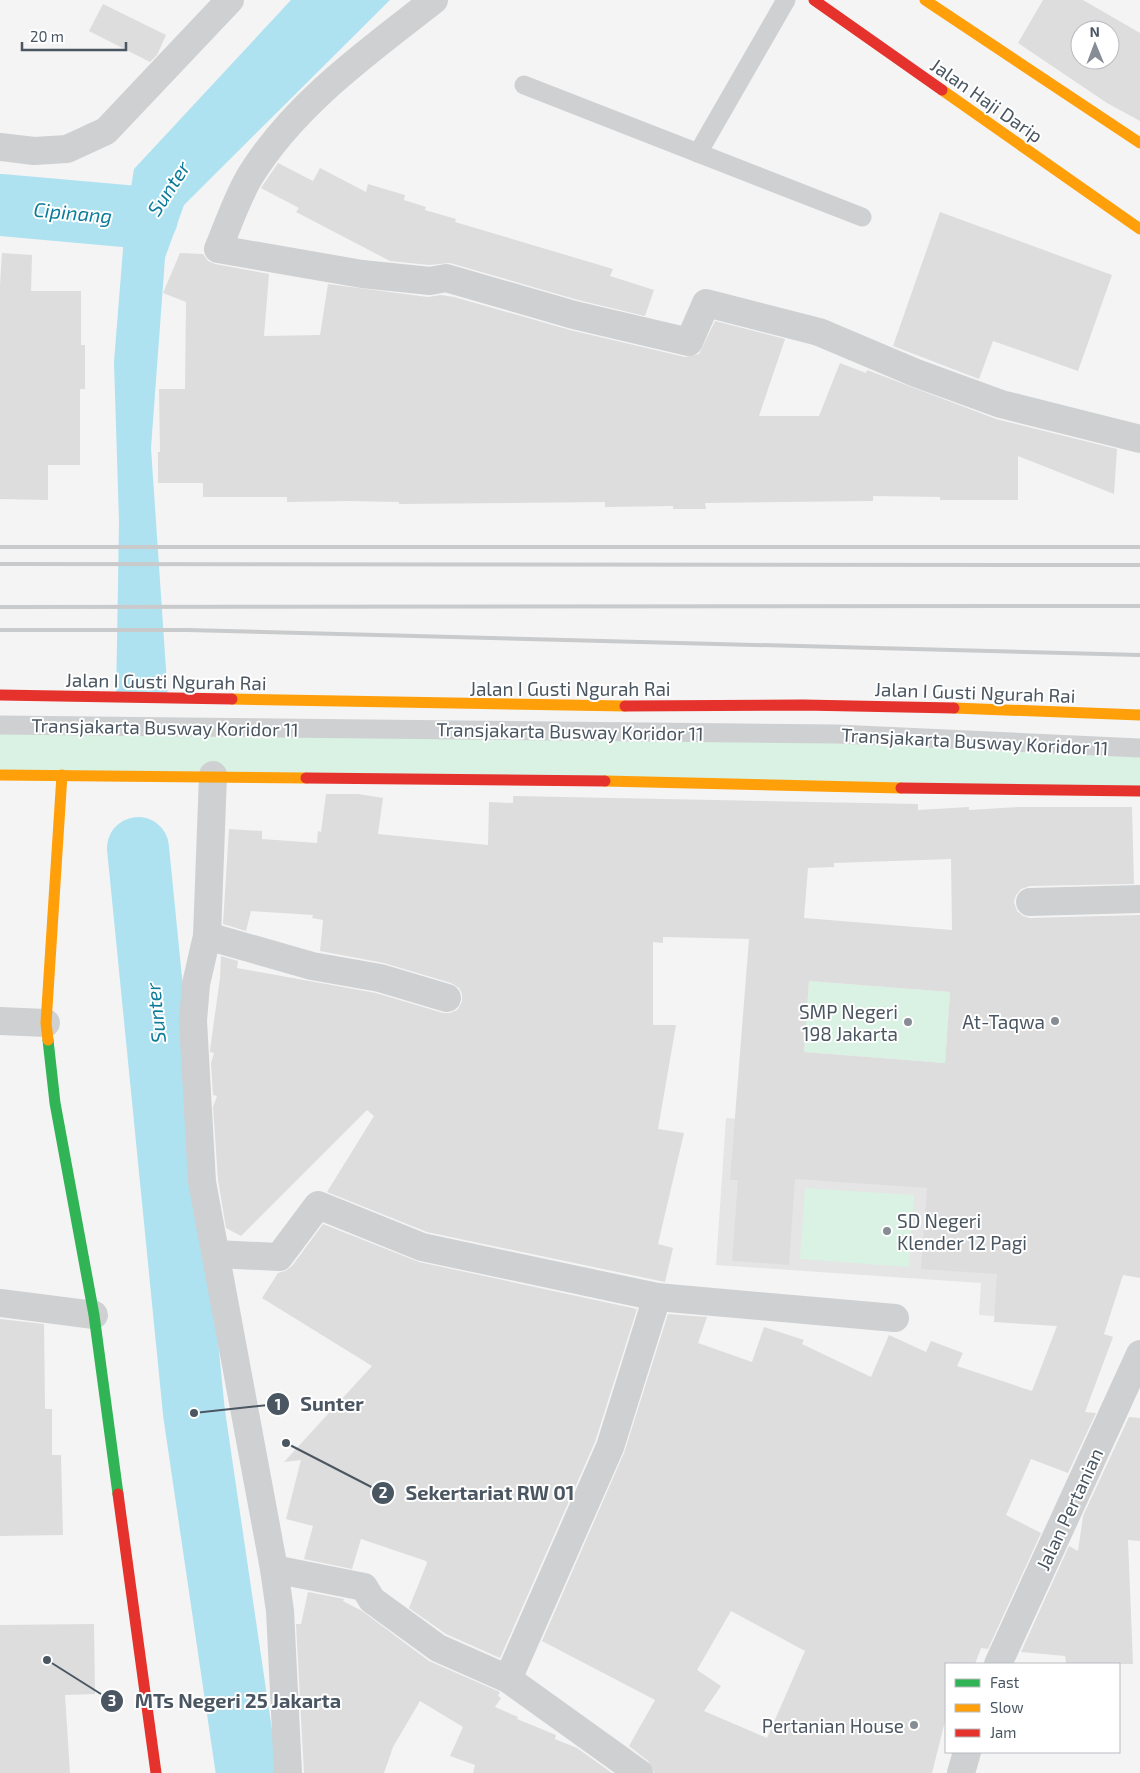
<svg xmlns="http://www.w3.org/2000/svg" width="1140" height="1773" font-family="'Exo 2',sans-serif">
  <rect width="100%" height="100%" fill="#f4f4f4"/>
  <polygon fill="#e6e5e6" points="726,1118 1005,1137 1049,1320 979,1315 981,1283 716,1265"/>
  <g fill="#d9f2e3">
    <polygon points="0,725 1140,748 1140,791 0,775"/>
    <polygon points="809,981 950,992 945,1063 804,1052"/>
    <polygon points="805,1188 914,1195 909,1267 800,1259"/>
  </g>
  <polygon fill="#aee2f0" points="291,0 390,0 184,205 165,258 151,448 168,699 116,700 119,522 114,362 125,224 134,169"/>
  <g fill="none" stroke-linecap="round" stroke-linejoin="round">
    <g stroke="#aee2f0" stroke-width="62">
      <polyline points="0,205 147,218"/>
      <polyline points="138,848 194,1413 247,1773"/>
    </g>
  </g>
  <g fill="#ddddde" fill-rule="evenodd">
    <path d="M 1043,0 L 1083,0 L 1140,33 L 1140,121 L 1107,103 L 1018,43 ZM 1080,30 L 1110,30 L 1110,60 L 1080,60 Z"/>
    <polygon points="103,4 166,35 157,55 150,62 89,31"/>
    <polygon points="278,163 313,181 320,168 366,192 368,184 405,195 404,200 426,207 425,210 456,219 455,222 613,269 610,276 654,290 645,316 578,300 450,263 429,265 390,261 296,212 299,208 261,188"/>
    <polygon points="940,212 1112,275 1078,371 993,341 979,379 893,346"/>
    <polygon points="2,253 32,255 31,291 81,291 81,345 85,345 85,389 80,389 80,465 48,465 48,500 0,499 0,285"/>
    <polygon points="180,253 203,254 208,261 215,264 269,274 264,336 320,335 328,284 428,297 441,295 454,297 570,330 685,357 699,354 715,321 785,339 759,416 819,416 840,363 866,373 867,370 996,419 1117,449 1114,494 1018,456 1018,500 940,500 940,497 873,496 873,501 705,503 706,509 673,509 673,506 605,507 605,502 399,504 399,502 349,501 287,502 287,497 203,497 203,483 158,483 158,452 160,452 159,389 185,389 186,302 163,293"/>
    <path d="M 326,794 L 358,794 L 383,798 L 378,834 L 488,845 L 489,802 L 513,803 L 513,796 L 918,804 L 918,810 L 969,807 L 969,810 L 1020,807 L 1132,807 L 1134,884 L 1030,886 L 1021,889 L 1016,895 L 1014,902 L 1017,911 L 1023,916 L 1030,918 L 1140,915 L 1140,1278 L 1123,1275 L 1104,1334 L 1113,1337 L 1085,1412 L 1096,1413 L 1068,1473 L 1031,1459 L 1006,1515 L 1041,1533 L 988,1649 L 981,1648 L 975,1664 L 946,1664 L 946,1717 L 932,1773 L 654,1773 L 648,1761 L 629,1746 L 655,1700 L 542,1641 L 624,1453 L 668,1314 L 707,1317 L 698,1343 L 752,1362 L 764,1327 L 804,1340 L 802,1344 L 871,1377 L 889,1335 L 926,1352 L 931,1341 L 963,1353 L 957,1366 L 1032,1391 L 1057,1326 L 994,1322 L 997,1274 L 921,1269 L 927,1188 L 795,1179 L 789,1265 L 732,1261 L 738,1180 L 730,1180 L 749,939 L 663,937 L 663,943 L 653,942 L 653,1025 L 676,1025 L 658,1129 L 684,1133 L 658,1244 L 673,1248 L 665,1282 L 427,1232 L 327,1192 L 374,1116 L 367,1110 L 241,1236 L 226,1228 L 218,1180 L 213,1107 L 217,1096 L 213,1095 L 211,1063 L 214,1053 L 210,1052 L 210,1050 L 220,978 L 221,956 L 238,961 L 237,968 L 376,993 L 443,1013 L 450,1013 L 457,1010 L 462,1002 L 462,994 L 459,988 L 451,983 L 384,963 L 320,951 L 323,920 L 312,918 L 313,915 L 251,911 L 246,931 L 223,924 L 229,829 L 262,831 L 262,839 L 317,843 L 318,831 L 321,832 ZM 951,859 L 952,930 L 804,918 L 808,868 L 834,867 L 834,863 ZM 809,981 L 950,992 L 945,1063 L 804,1052 ZM 731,1611 L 805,1651 L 767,1738 L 704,1711 L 721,1686 L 697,1670 Z"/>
    <polygon points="323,1224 419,1262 637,1309 595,1442 500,1658 446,1634 409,1608 427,1563 426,1561 361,1539 352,1569 304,1559 313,1526 286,1519 301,1460 284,1462 372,1366 262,1298 278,1273 285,1271 292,1266"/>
    <polygon points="0,1319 44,1324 45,1409 52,1409 52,1455 61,1455 63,1535 0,1536"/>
    <polygon points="1129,1417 1140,1418 1140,1541 1128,1540 1133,1664 1066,1664 1065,1656 1021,1652 1069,1546 1078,1551 1083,1516"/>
    <polygon points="308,1592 344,1599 343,1601 362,1611 429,1661 500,1692 498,1696 501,1698 495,1707 518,1717 517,1719 556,1735 555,1739 577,1748 612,1773 473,1773 475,1765 450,1756 463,1727 420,1701 393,1747 384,1773 304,1773 296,1624 301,1624"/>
    <polygon points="94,1624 95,1694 65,1695 70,1773 0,1773 0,1625"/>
  </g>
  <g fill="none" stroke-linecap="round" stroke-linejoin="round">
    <g stroke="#ced0d2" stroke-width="19">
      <polyline points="524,85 862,217"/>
      <polyline points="698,153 786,0"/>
      <polyline points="0,725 837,734 1140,748"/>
    </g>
    <g stroke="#ced0d2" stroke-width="28">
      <path d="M 434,0 C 368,52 295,103 250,176 C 237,198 228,225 218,249 L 362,274 L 430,281 L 446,278 L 574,315 L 689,342 L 706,303 L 819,332 L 916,373 L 1001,404 L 1140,439"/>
      <polyline points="0,147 34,151 67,149 106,131 230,0"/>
      <polyline points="213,775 207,936 196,984 193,1021 202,1182 274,1569 280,1611 288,1773"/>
      <polyline points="1030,902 1140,899"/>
      <polyline points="207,936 312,966 380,978 447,998"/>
      <polyline points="0,1021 46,1023"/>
      <polyline points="216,1254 279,1257 318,1205 422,1247 657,1297"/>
      <polyline points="0,1303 94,1315"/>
      <polyline points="274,1569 364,1587 372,1600 438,1648 508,1679 639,1773"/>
      <polyline points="998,1664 1140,1354"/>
      <polyline points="508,1679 610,1447 657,1297 895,1318"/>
      <polyline points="961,1773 967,1752"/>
    </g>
    <polyline stroke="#30b455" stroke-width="11" points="48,1040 55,1103 94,1315 118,1494"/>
    <g stroke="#ff9f0a" stroke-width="11">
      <polyline points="925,0 1140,143"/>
      <polyline points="942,90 1140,229"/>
      <polyline points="232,699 625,706"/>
      <polyline points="954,708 1140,715"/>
      <polyline points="0,775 306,778"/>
      <polyline points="605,781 901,788"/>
      <polyline points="48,1040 46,1023 62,775"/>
    </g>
    <g stroke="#e5322d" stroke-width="11">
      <polyline points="814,0 942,90"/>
      <polyline points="0,695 232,699"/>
      <polyline points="625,706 803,705 954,708"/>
      <polyline points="306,778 605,781"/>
      <polyline points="901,788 1140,791"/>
      <polyline points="118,1494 156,1773"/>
    </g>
    <g stroke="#c9cacc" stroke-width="4">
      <polyline points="0,547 1140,547"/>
      <polyline points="0,564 1140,565"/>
      <polyline points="0,607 1140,606"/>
      <polyline points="0,630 187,630 1140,655"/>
    </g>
  </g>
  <g fill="#868d94" stroke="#fff" stroke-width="2">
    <circle cx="1055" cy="1021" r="5"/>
    <circle cx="908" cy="1022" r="5"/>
    <circle cx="887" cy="1231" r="5"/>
    <circle cx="914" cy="1725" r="5"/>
  </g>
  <g text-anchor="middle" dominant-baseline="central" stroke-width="4" stroke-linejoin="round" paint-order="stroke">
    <g font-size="19" fill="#4a5661" stroke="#fff">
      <text transform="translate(987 100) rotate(35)">Jalan Haji Darip</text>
      <text transform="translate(166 681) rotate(1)">Jalan I Gusti Ngurah Rai</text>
      <text x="570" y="688">Jalan I Gusti Ngurah Rai</text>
      <text transform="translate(975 692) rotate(2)">Jalan I Gusti Ngurah Rai</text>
      <text transform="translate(165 727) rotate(1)">Transjakarta Busway Koridor 11</text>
      <text transform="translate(570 731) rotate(1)">Transjakarta Busway Koridor 11</text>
      <text transform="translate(975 741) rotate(3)">Transjakarta Busway Koridor 11</text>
      <text transform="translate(1069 1509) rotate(-65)">Jalan Pertanian</text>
    </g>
    <g font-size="19" fill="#4a5661" stroke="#fff" text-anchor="end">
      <text x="898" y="1011">SMP Negeri<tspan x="898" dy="22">198 Jakarta</tspan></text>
      <text x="1045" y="1021">At-Taqwa</text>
      <text x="897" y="1220" text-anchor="start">SD Negeri<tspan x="897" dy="22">Klender 12 Pagi</tspan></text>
      <text x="904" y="1725">Pertanian House</text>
    </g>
    <g font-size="20" font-style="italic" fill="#0c7c9b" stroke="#fff">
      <text transform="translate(168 188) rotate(-57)">Sunter</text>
      <text transform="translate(73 212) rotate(5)">Cipinang</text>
      <text transform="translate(155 1013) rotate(-96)">Sunter</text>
    </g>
  </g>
  <path fill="none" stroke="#4a5661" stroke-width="2" d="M194 1413L278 1404M286 1443L383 1493M47 1660L112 1701"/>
  <g fill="#4a5661" stroke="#fff" stroke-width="2">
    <circle cx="194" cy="1413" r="5"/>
    <circle cx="286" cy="1443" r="5"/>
    <circle cx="47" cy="1660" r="5"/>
    <circle cx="278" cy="1404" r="12"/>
    <circle cx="383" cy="1493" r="12"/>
    <circle cx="112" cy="1701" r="12"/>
  </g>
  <g font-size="15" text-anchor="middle" font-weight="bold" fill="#fff">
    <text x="278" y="1410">1</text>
    <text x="383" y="1498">2</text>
    <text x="112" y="1706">3</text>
  </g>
  <g font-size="20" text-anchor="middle" font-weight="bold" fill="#4a5661" stroke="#fff" stroke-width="4" stroke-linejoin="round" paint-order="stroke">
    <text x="332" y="1411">Sunter</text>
    <text x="490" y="1500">Sekertariat RW 01</text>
    <text x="238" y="1708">MTs Negeri 25 Jakarta</text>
  </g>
  <rect x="945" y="1663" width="175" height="90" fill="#ffffff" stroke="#b7bbc0"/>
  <rect x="955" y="1679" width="25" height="8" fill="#30b455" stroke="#b7bbc0"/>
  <text x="990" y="1688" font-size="15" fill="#4a5661">Fast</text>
  <rect x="955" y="1704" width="25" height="8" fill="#ff9f0a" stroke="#b7bbc0"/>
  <text x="990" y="1713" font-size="15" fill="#4a5661">Slow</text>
  <rect x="955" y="1729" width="25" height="8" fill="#e5322d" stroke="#b7bbc0"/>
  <text x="990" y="1738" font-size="15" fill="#4a5661">Jam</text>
  <g transform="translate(1095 45) rotate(359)"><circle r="24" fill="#ffffff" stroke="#b7bbc0"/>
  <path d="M0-4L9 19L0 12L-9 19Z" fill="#868d94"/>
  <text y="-8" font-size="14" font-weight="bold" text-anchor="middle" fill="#4a5661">N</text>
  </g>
  <path d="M22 42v8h104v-8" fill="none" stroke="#4a5661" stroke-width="2.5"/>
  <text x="30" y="42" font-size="15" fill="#4a5661" stroke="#ffffff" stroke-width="4" paint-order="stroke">20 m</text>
</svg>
